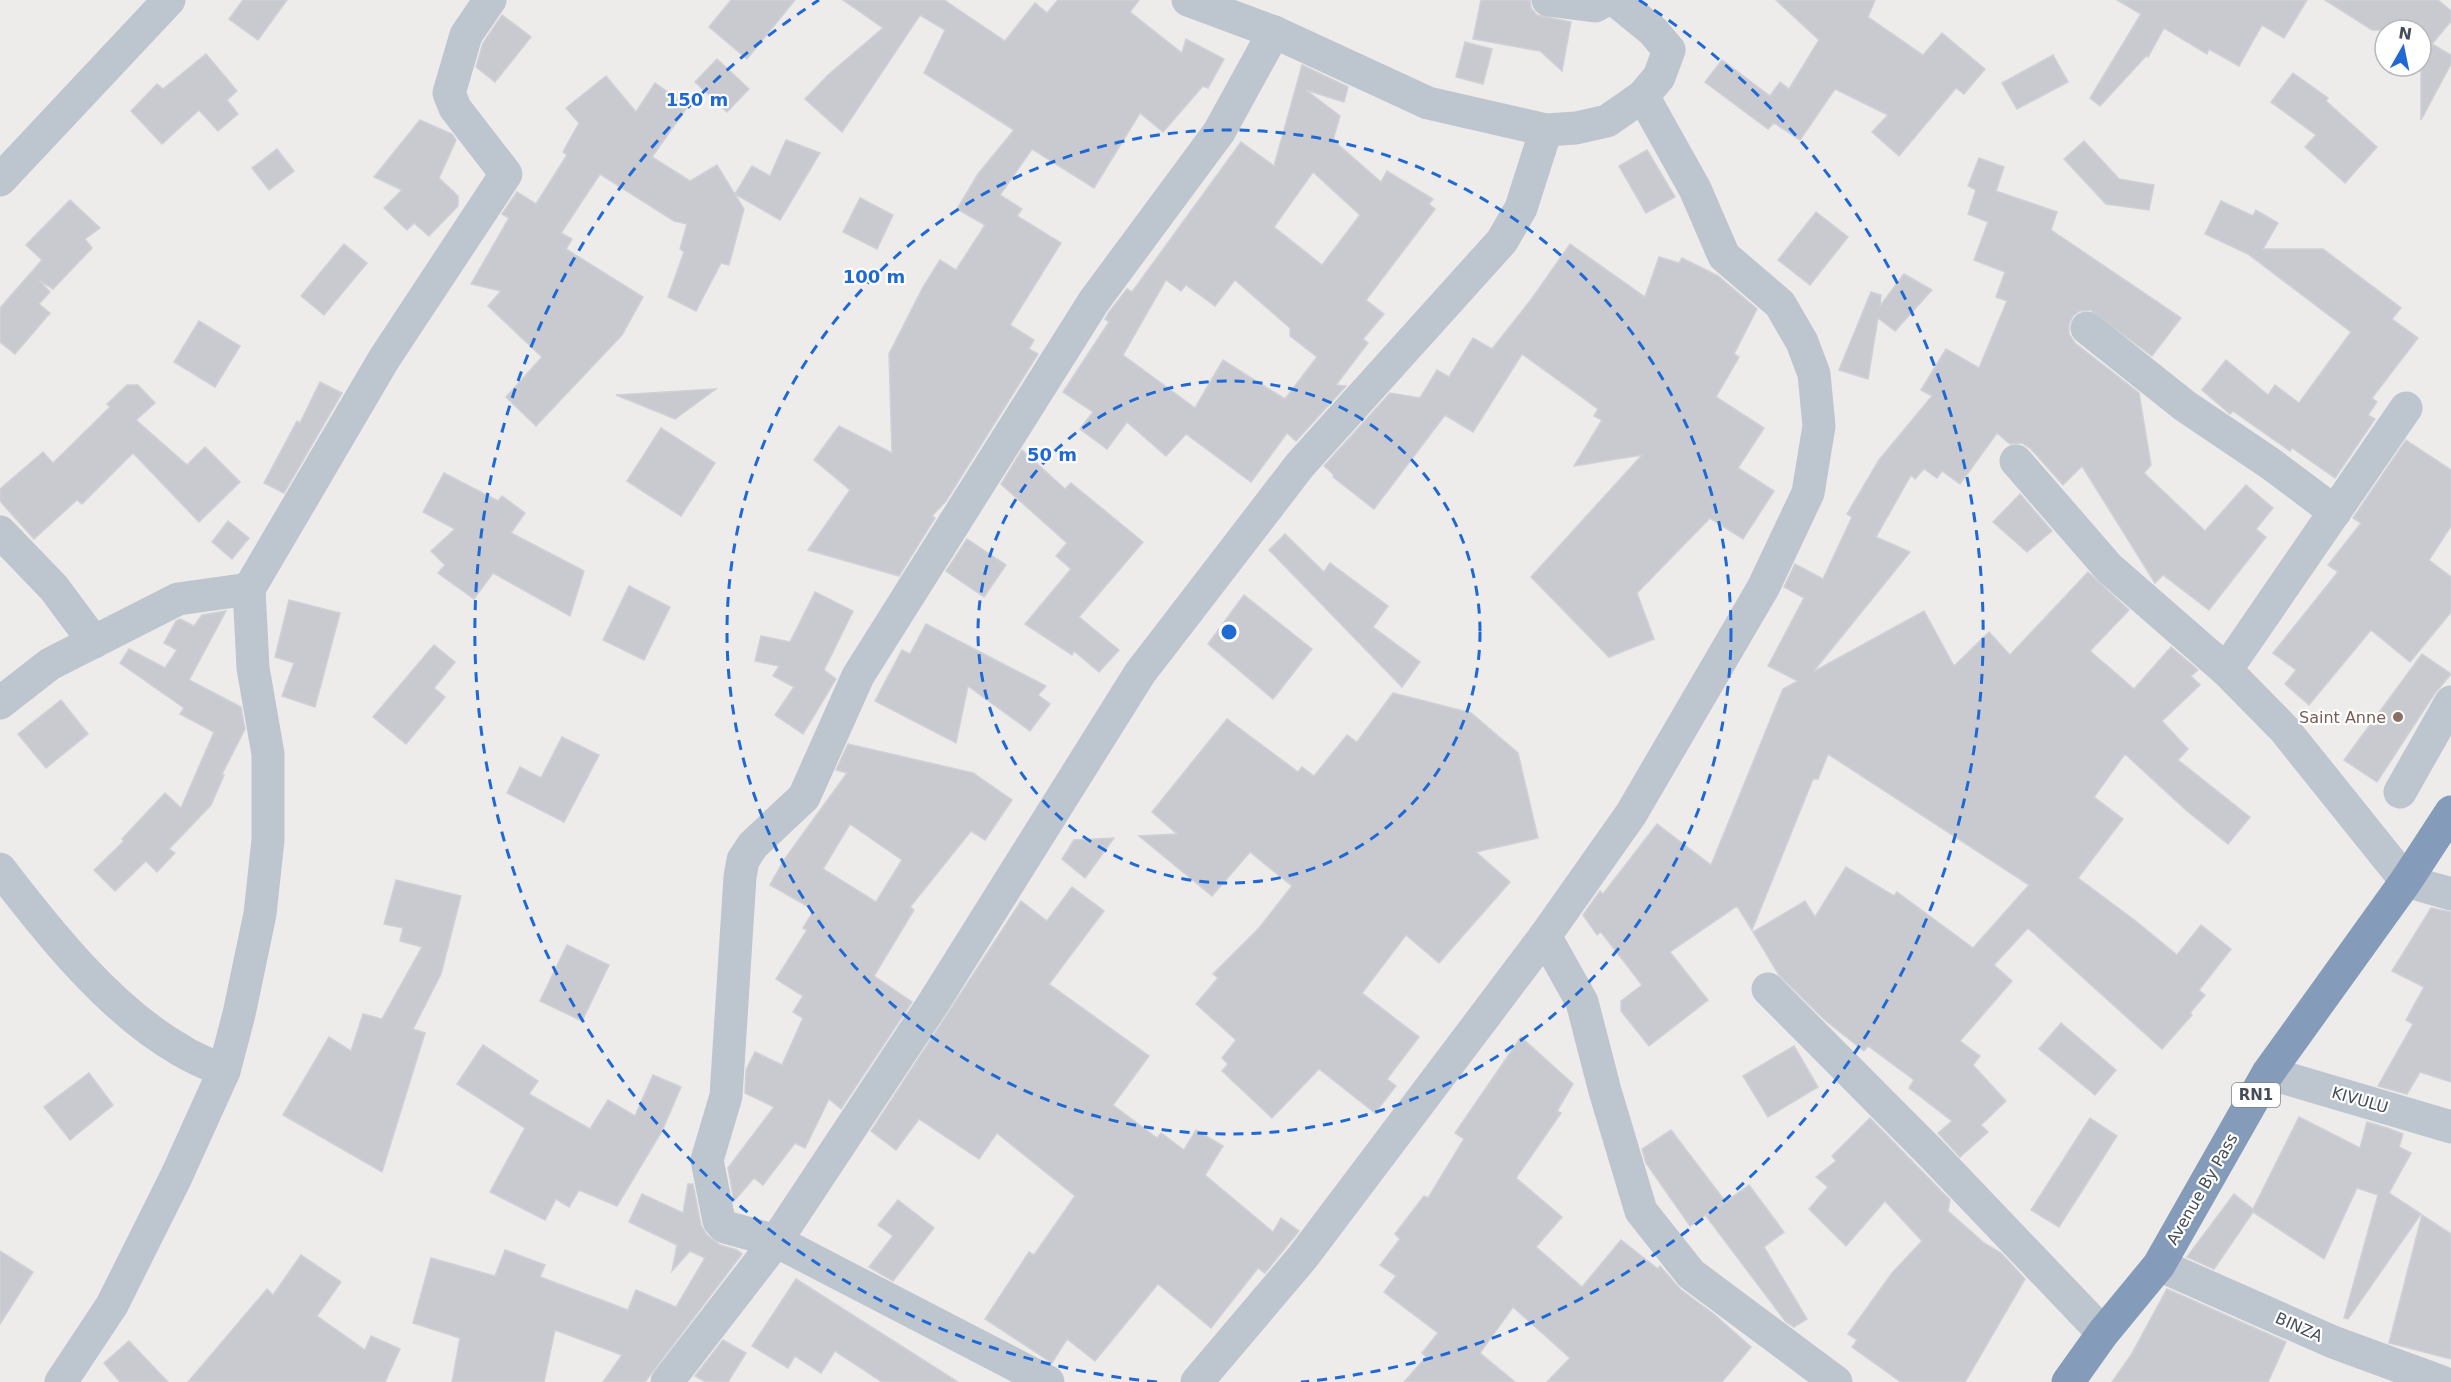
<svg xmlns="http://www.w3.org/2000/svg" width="2451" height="1382" font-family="'DejaVu Sans',sans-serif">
  <rect width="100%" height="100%" fill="#eeebeb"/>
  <g fill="#c8cad0" stroke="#cfd1d7" stroke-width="1.5" fill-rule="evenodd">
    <polygon points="243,0 287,0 258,40 229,19"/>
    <polygon points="731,0 795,0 747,59 709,27"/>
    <polygon points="843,0 944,0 1005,41 1035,3 1047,13 1058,0 1139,0 1130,12 1182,53 1186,39 1224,59 1208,88 1203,86 1163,132 1140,113 1094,188 1032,149 1000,195 1022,209 1017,216 1061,243 1010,325 1034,340 1029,349 1038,354 946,501 932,516 935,518 899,576 808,550 850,490 814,460 839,426 892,453 889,354 923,287 940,260 956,270 985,225 957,209 978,174 1014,130 924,73 945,30 920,15 842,132 805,99 828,75 883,28"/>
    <polygon points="1481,0 1530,0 1531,8 1537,15 1571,22 1562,71 1540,51 1473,39"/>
    <polygon points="1776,0 1875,0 1868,17 1923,55 1942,33 1985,69 1964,94 1956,88 1899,156 1872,132 1888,115 1835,89 1800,140 1774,123 1768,129 1705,82 1722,60 1770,96 1780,82 1789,89 1819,40"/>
    <polygon points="2117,0 2307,0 2284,38 2262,25 2239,66 2209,49 2207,54 2164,28 2148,57 2146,56 2100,106 2090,98 2141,14"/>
    <polygon points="2325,0 2438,0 2451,11 2451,21 2432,44 2451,55 2451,64 2421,120 2421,30 2372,30"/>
    <polygon points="502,15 531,37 495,82 476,67 483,43"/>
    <polygon points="1465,42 1492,49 1483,84 1456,77"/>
    <polygon points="206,54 237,91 227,100 238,114 218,131 199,110 162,144 131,111 157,84 163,89"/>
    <polygon points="2053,55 2068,82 2017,109 2002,83"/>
    <polygon points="717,59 749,89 727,112 695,82"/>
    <path d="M 1302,65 L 1348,87 L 1344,102 L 1306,90 L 1340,116 L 1333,140 L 1381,182 L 1387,171 L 1433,199 L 1429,204 L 1435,209 L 1366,300 L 1384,314 L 1363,339 L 1368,343 L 1336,385 L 1346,386 L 1296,441 L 1287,433 L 1251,482 L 1186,434 L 1166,456 L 1127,422 L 1107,449 L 1080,429 L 1093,412 L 1063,392 L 1109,322 L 1105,319 L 1109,312 L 1127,289 L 1132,292 L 1241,142 L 1274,166 ZM 1313,172 L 1360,215 L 1322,265 L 1274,227 ZM 1166,280 L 1181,291 L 1186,285 L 1215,306 L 1235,280 L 1290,328 L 1290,336 L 1317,357 L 1285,399 L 1223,360 L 1195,408 L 1123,355 Z"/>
    <polygon points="2293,73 2328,98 2326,101 2377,147 2345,183 2305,147 2316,135 2271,102"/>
    <polygon points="606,76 636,112 655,83 688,106 652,157 690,181 717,165 744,209 729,265 721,263 696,311 668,297 684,252 680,249 687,224 674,221 600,174 561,233 572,239 566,249 643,297 622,335 536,426 506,397 542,357 488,306 501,291 471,284 509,218 502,214 517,192 536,204 567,155 563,152 579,123 566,108"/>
    <polygon points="420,120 452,134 456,140 439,178 458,196 458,206 429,236 414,223 407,230 384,208 402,190 374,177"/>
    <polygon points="786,140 820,153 780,220 735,194 752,166 770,176"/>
    <polygon points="2084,141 2119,179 2154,185 2149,210 2106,204 2064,159"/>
    <polygon points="277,149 294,171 269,190 252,168"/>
    <polygon points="1647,150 1675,197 1646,213 1619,166"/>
    <polygon points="1979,158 2004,167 1996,191 2057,212 2051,230 2181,318 2152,356 2090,310 2080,311 2073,316 2069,325 2069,334 2075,343 2139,393 2151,465 2144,473 2205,531 2246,485 2273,508 2256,529 2266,537 2209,610 2163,575 2155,583 2082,466 2063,485 2030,448 2022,443 2010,444 1997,433 1960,484 1942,471 1937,478 1924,469 1915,479 1911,475 1876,537 1910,552 1813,672 1924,611 1954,666 1989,632 2010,655 2088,572 2129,610 2090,651 2134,689 2171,647 2198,670 2191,676 2200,685 2162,721 2188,749 2178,760 2250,817 2228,844 2187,811 2125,754 2094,797 2123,819 2078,878 2137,922 2177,955 2201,925 2231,949 2199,990 2205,995 2190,1013 2192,1015 2162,1049 2028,928 1994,965 2012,981 1960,1041 1980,1056 1973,1065 2006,1101 1981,1125 1988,1132 1960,1157 1938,1133 1952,1121 1909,1088 1914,1080 1868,1046 1864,1051 1826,1021 1779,975 1753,932 1805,901 1815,917 1846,867 1894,896 1897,892 1973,948 2029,885 1828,754 1818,779 1813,779 1752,930 1737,906 1670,952 1708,1000 1649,1046 1621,1011 1621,1001 1642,985 1601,932 1597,935 1583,915 1600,891 1603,894 1657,824 1711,865 1783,689 1798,681 1768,666 1804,598 1784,587 1795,564 1823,579 1852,517 1847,514 1879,460 1932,396 1921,390 1946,349 1979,368 2007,301 1996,297 2005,272 1974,260 1988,222 1968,214 1976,190 1968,186"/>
    <polygon points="860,198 893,215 877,249 843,232"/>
    <polygon points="70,200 100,228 85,239 92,248 53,289 39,280 50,292 39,304 50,313 15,354 0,342 0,308 42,260 26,245"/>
    <polygon points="2221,201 2253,216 2256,210 2278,223 2263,249 2323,249 2401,308 2392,319 2418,338 2372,398 2377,402 2368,415 2375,419 2335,478 2292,448 2290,451 2233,411 2230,414 2202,390 2226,360 2268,395 2275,385 2299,403 2351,332 2248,254 2205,234"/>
    <polygon points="1816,212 1848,237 1810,285 1778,260"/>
    <polygon points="344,244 367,263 324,315 301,296"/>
    <polygon points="1570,244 1645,297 1659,257 1679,263 1682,258 1718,276 1757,309 1734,354 1739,357 1716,397 1764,428 1738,468 1774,491 1743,539 1710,518 1637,593 1654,639 1609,657 1531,577 1642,455 1574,466 1602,420 1594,416 1598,409 1522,354 1473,432 1445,415 1374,509 1333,477 1334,475 1324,466 1390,393 1420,398 1437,370 1449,377 1473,338 1492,349 1533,297"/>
    <polygon points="1904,274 1932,290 1895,331 1878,318 1868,379 1839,370 1871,292 1881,295 1880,306"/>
    <polygon points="199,321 240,346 215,387 174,362"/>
    <polygon points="320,382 342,393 284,493 264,483 297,421 300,423"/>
    <polygon points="127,385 138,385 155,403 136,420 187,465 205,447 240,482 199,522 133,453 82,504 77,500 34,539 0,501 0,489 43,452 53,463 110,407 107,404"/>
    <polygon points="716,389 675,419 616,395"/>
    <polygon points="661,428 715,463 681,516 627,481"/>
    <polygon points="2406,440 2451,470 2451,526 2429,560 2451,577 2451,612 2410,662 2371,630 2309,705 2285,684 2296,670 2273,653 2338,572 2328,565 2361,523 2353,518"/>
    <polygon points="1022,450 1065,489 1071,483 1143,542 1079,617 1119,650 1099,672 1074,651 1072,655 1025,624 1071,569 1056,556 1067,543 1001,484"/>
    <polygon points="444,473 498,501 502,496 525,513 511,533 584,571 570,616 493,573 474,599 438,573 445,565 431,551 455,529 423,512"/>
    <polygon points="2020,494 2052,531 2027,552 1993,522"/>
    <polygon points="228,521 249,538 232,559 212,542"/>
    <polygon points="1285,534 1324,572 1330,563 1388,606 1373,627 1420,662 1402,687 1269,550"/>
    <polygon points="967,539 1006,565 984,597 946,571"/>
    <polygon points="629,586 670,607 644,660 603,640"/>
    <polygon points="815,592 853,611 824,670 836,679 803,734 775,715 794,687 773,676 779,666 755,661 761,636 790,642"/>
    <polygon points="1244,595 1312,649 1273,699 1208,644"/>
    <polygon points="289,600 340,613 315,707 282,696 294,663 275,657"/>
    <polygon points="226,611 189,680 241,707 245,729 222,774 224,775 211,805 169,849 175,853 157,872 146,861 115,891 94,870 124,841 122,839 165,793 181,808 214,732 180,714 184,708 120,663 129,649 165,668 177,650 164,643 176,621 180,619 194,626 202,615"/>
    <polygon points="926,624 1046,686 1038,695 1050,704 1030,731 968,686 956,743 875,701 902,650 910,654"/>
    <polygon points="434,645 455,662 434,688 445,697 406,744 373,717"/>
    <polygon points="2422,654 2451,674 2435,693 2377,782 2344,760"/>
    <polygon points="1393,693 1471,713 1518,753 1538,838 1476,852 1510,882 1439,963 1406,935 1362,993 1419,1037 1387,1079 1396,1086 1375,1113 1319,1069 1272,1118 1222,1071 1228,1064 1222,1058 1236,1040 1196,1004 1218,978 1213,974 1259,928 1292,886 1250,852 1212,896 1139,836 1177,834 1152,812 1227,719 1298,772 1302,767 1314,776 1347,735 1357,742"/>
    <polygon points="61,700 88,734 46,768 18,734"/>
    <polygon points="562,737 599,755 564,822 507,793 520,767 541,778"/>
    <path d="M 848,744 L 973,773 L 1012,800 L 985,840 L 971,831 L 910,907 L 914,910 L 874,976 L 912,1002 L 841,1109 L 829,1099 L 805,1148 L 795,1143 L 763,1185 L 754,1178 L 734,1201 L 728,1168 L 774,1107 L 745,1093 L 746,1070 L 755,1052 L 782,1065 L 803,1018 L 793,1012 L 803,996 L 776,979 L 807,930 L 803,928 L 814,910 L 770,885 L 784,860 L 847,773 L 836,770 ZM 850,824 L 902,860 L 876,902 L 823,869 Z"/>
    <polygon points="1114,838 1085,878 1062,859 1074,840"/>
    <polygon points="396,880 461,896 441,974 413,1029 425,1033 382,1172 283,1115 329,1037 351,1051 363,1014 382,1019 422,947 400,941 403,928 384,924"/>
    <polygon points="1072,887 1104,911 1049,984 1149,1056 1113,1105 1157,1138 1161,1133 1184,1150 1196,1130 1223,1146 1205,1175 1273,1232 1281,1218 1299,1231 1265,1273 1258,1268 1211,1328 1158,1284 1095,1361 1067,1339 1052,1363 985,1319 1029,1252 1034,1255 1075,1196 997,1133 979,1159 919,1119 896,1150 871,1131 1021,901 1047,921"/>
    <polygon points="2431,908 2451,912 2451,1082 2420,1072 2407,1094 2378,1086 2413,1024 2406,1020 2424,987 2392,971"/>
    <polygon points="567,945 609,965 582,1021 540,1001"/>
    <polygon points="2061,1023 2116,1070 2095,1095 2039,1049"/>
    <polygon points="1521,1037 1573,1084 1557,1111 1561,1113 1516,1178 1562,1217 1536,1247 1582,1287 1621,1240 1658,1269 1660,1266 1680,1289 1715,1315 1751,1347 1722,1382 1547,1382 1570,1358 1513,1307 1480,1353 1515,1382 1404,1382 1426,1357 1422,1353 1438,1333 1384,1292 1396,1276 1380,1265 1400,1239 1395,1234 1424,1196 1428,1198 1464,1139 1455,1133"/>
    <polygon points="483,1045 538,1081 529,1094 590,1129 608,1100 635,1116 653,1075 681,1087 662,1131 617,1206 579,1190 569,1207 556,1199 545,1220 490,1192 525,1128 457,1084"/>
    <polygon points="1794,1046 1818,1087 1768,1117 1743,1076"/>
    <polygon points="89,1073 113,1105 70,1140 44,1107"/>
    <polygon points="2299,1117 2360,1148 2367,1122 2387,1128 2403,1134 2399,1147 2411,1153 2389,1193 2421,1214 2348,1319 2344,1318 2378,1195 2357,1188 2324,1259 2253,1212 2214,1269 2187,1257 2234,1194 2253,1209"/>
    <polygon points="1870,1118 1950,1200 1948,1211 1984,1243 2001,1253 2025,1279 1965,1382 1901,1382 1852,1347 1857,1340 1848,1334 1892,1273 1922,1241 1885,1201 1846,1246 1809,1209 1828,1187 1816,1177 1836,1161 1832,1156"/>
    <polygon points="2090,1118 2117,1136 2059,1227 2031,1210"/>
    <polygon points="1671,1130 1725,1201 1690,1226 1646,1163 1642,1149"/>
    <polygon points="688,1184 693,1184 701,1225 706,1234 720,1245 737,1250 742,1254 645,1382 603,1382 622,1355 555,1330 544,1382 452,1382 460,1338 413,1323 431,1258 495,1276 505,1250 545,1265 540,1277 628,1310 636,1290 676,1307 705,1258 690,1251 672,1271 677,1245 629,1222 642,1194 683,1213"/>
    <polygon points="1749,1185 1784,1232 1764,1247 1807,1319 1794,1327 1786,1322 1706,1216"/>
    <polygon points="898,1200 934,1228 893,1281 869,1267 893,1236 878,1225"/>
    <polygon points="2422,1215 2451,1234 2451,1359 2389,1343"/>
    <polygon points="0,1251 33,1272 0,1324"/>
    <polygon points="301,1255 341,1282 317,1316 365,1350 371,1336 400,1349 385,1382 188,1382 267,1289 273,1295"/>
    <polygon points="796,1279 958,1382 882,1382 835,1351 821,1373 795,1356 788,1368 752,1346"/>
    <polygon points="2167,1289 2286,1342 2268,1382 2112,1382 2131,1355"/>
    <polygon points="723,1340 746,1353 728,1382 706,1382 695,1376"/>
    <polygon points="129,1341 168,1382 120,1382 104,1363"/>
  </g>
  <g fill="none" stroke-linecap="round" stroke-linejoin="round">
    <g stroke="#bdc5ce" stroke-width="33">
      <polyline points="1188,0 1274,32 1428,103 1546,130 1576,128 1607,121 1643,96 1659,77 1669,50 1653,31 1615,0"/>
      <polyline points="1548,0 1595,6 1605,0"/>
      <polyline points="0,180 169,0"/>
      <polyline points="2087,328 2185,406 2271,464 2335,512"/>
      <polyline points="2016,461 2109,568 2226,670 2284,729 2406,881 2451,894"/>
      <polyline points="0,532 54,588 94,642"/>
      <polyline points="2226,670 2406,408"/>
      <polyline points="0,703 50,664 178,599 249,589"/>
      <polyline points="2400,792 2451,702"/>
      <path d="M 0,869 C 49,933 111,1011 182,1051 C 195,1059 210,1065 224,1071"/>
      <polyline points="1545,936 1582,1002 1605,1091 1641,1211 1691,1274 1836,1382"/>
      <polyline points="1768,989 1930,1152 2103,1333"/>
      <polyline points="2268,1073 2451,1127"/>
      <polyline points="2159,1265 2333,1342 2442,1382"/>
      <polyline points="61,1382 112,1305 176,1177 224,1071 239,1014 260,914 268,840 268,754 253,668 249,589 384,359 506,174 455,108 449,93 466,35 490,0"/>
      <polyline points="667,1382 776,1241 934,1002 1140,673 1300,465 1502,241 1521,208 1546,130"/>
      <polyline points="1048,1382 776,1241 725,1227 719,1221 707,1160 726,1096 740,877 743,860 753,845 804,797 858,676 1094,301 1219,132 1274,32"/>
      <polyline points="1197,1382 1302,1258 1545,936 1631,814 1763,588 1808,493 1819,426 1814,374 1802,342 1780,304 1724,256 1695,189 1643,96"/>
    </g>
    <polyline stroke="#849cb9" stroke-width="33" points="2068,1382 2103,1333 2159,1265 2268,1073 2406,881 2451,812"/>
  </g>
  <g fill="none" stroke="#1f69d5" stroke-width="3" stroke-dasharray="10 8">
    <circle cx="1229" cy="632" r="251"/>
    <circle cx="1229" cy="632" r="502"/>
    <path d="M1157 1382A753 753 0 0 1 819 0M1639 0A753 753 0 0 1 1301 1382"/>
  </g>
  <circle fill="#8d6e63" stroke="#fff" stroke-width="2" cx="2398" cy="717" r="6"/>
  <g text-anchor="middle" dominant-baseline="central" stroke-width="4.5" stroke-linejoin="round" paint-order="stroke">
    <rect fill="#fff" stroke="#7d838a" stroke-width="1.5" x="2232" y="1083" width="48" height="24" rx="4.5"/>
    <g font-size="15" font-weight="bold" fill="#454e58">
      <text x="2256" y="1095">RN1</text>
    </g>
    <g font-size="16" fill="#785e54" stroke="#fff" text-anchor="end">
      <text x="2386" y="717">Saint Anne</text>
    </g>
    <g font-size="16" fill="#454e58" stroke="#fff">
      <text transform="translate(2360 1100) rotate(16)">KIVULU</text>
      <text transform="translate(2202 1189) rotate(-60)">Avenue By Pass</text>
      <text transform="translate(2299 1327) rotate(24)">BINZA</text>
    </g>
  </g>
  <circle cx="1229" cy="632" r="9" fill="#1f69d5" stroke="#fff" stroke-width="3"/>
  <g font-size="18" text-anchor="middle" font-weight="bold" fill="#1f69d5" stroke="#fff" stroke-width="4.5" stroke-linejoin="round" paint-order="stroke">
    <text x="697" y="106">150 m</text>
    <text x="874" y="283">100 m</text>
    <text x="1052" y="461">50 m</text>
  </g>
  <g transform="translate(2403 48) rotate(9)"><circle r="28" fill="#ffffff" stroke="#b5b8bc" stroke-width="1.5"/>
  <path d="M0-4.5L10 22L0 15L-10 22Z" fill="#1f69d5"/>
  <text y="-9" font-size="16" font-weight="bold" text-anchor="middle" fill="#454e58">N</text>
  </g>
</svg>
